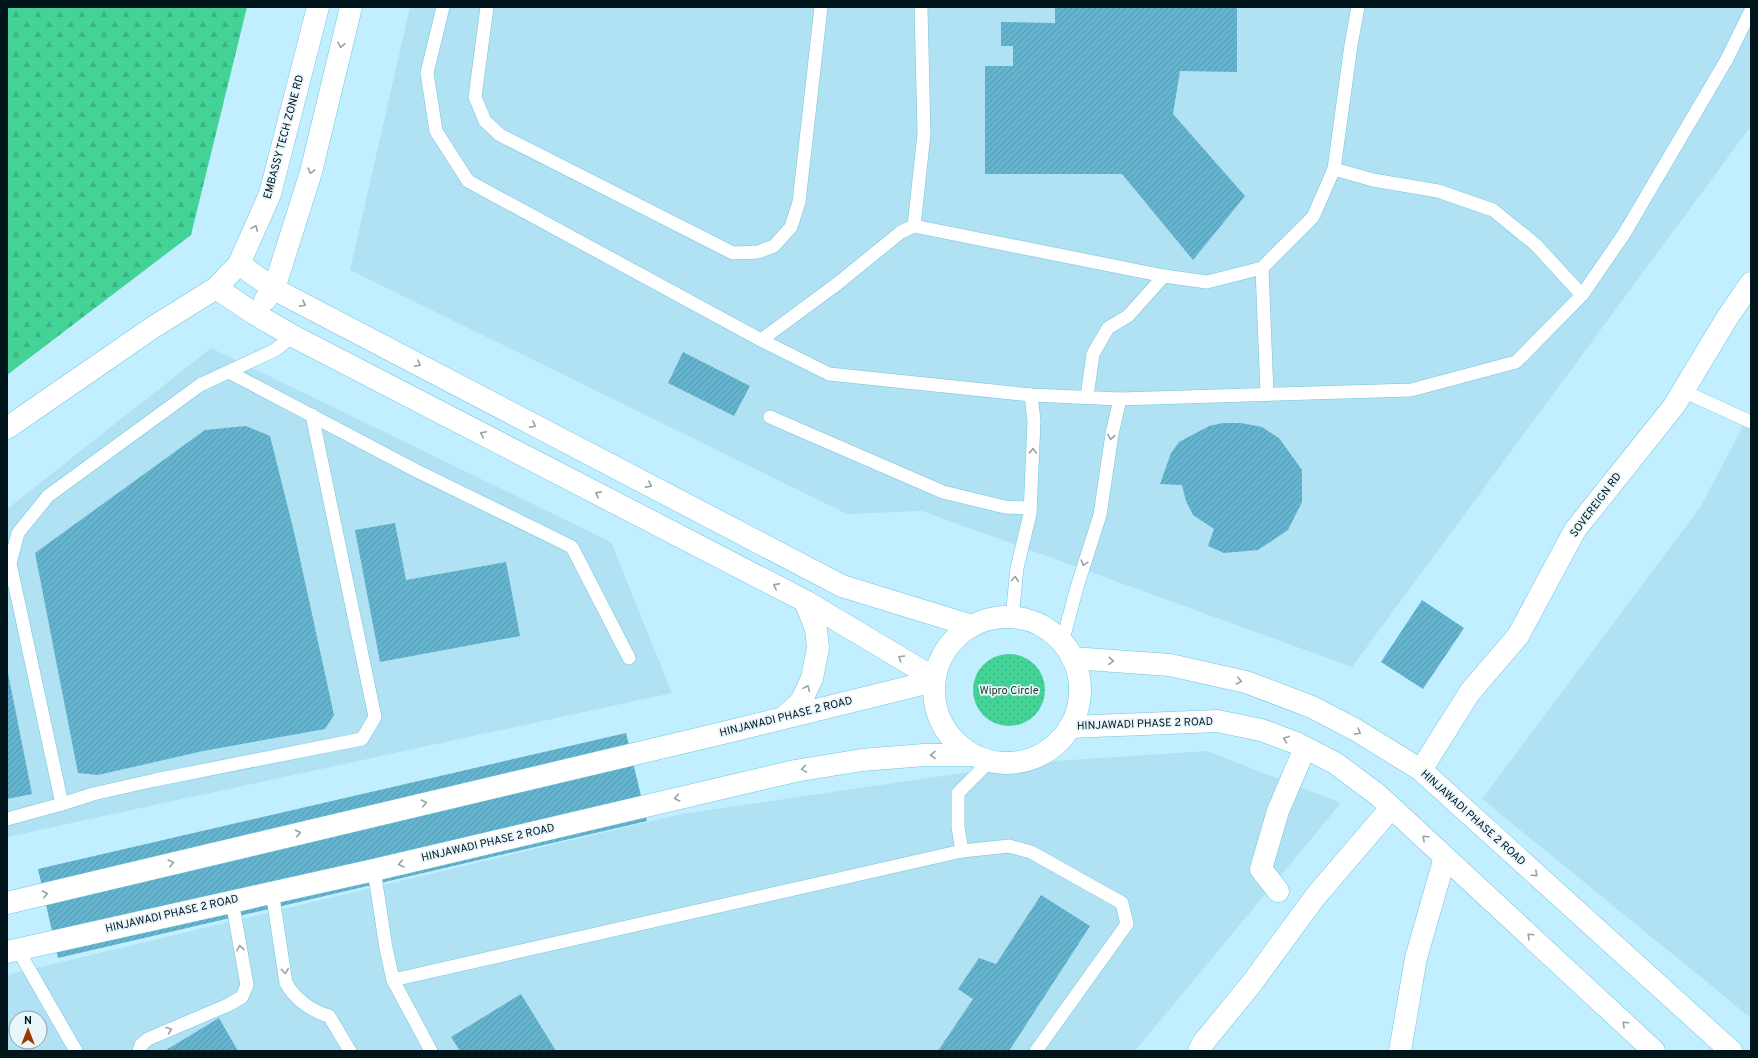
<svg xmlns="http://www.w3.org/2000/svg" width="1758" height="1058" font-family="Overpass,sans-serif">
  <defs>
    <pattern id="forest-firs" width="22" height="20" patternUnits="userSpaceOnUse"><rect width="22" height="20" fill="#44d397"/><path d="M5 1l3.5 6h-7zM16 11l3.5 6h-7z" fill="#3ab482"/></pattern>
    <pattern id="park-dots" width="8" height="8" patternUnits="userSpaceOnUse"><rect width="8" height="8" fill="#44d397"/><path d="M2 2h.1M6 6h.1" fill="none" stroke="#3ab482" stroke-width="1.8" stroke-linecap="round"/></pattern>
    <pattern id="building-hatch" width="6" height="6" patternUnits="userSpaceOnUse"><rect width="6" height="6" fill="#65b3cd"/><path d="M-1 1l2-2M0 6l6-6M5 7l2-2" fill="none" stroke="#5699af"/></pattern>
  </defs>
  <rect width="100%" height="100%" fill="#c2efff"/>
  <g fill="#b0e2f4" fill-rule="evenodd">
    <polygon points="410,7 1751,7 1751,126 1352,667 922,511 847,514 350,270"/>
    <polygon points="211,348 611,542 672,693 7,837 7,509"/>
    <polygon points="1751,411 1751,1018 1482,799 1701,506"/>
    <path d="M 1207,751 L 1341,803 L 1135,1051 L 7,1051 L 7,975 L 681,814 L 1039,762 ZM 16,1018 L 40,1018 L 40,1042 L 16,1042 Z"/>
  </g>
  <polygon fill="url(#forest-firs)" points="7,7 247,7 191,235 7,375"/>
  <circle fill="url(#park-dots)" cx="1009" cy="690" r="36"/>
  <g fill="url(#building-hatch)">
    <polygon points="1055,7 1237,7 1237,72 1180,71 1173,114 1245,196 1193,260 1122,174 985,174 985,66 1013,66 1013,46 1001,46 1001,22 1055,23"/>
    <polygon points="683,352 750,386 734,416 668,383"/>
    <polygon points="1223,423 1241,423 1262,427 1279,438 1302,470 1302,502 1288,530 1258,550 1224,553 1208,546 1214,529 1193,515 1186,501 1182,485 1160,484 1171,453 1179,442 1209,426"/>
    <polygon points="246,426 270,436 295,536 334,715 325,729 203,751 98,775 78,773 35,553 205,430"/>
    <polygon points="395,523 406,580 506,562 520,636 380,662 355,530"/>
    <polygon points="1422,600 1464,628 1423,689 1381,662"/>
    <polygon points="7,668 32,794 7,799"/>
    <polygon points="626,733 647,821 58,958 38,869"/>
    <polygon points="1041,895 1090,926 1009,1051 938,1051 973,999 958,989 979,958 996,964"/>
    <polygon points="521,994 556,1051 460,1051 451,1037"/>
    <polygon points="219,1018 238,1051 167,1051 166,1050"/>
  </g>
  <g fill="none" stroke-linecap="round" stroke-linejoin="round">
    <defs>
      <g id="service">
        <polyline points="443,7 427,73 436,131 468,181 761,340 829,374 1031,395 1120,399 1411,390 1516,362 1582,295 1624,234 1727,59 1751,10"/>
        <polyline points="487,7 475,97 485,121 500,135 733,253 758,252 774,246 791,227 799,202 821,7"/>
        <polyline points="1334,169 1351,45 1358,7"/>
        <polyline points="914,226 924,134 921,7"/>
        <polyline points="1262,268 1267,394"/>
        <polyline points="761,340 837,284 901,232 914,226 1164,276 1207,282 1262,268 1313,217 1334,169 1373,180 1438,191 1493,210 1536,245 1582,295"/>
        <polyline points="229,372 415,470 572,547 629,658"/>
        <polyline points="1683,391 1751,422"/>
        <polyline points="1087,396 1093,354 1108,328 1128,316 1164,276"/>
        <polyline points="770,417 943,492 1005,507 1030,508"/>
        <polyline points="1012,618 1017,568 1030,514 1034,421 1031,395"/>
        <polyline points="1062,643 1077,587 1100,515 1112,434 1120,399"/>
        <polyline points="62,804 93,794 155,780 362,739 375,717 312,415"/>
        <polyline points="7,819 62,804 10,563 18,533 48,496 200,385 275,350 293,336"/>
        <polyline points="962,851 1009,846 1031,852 1122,903 1127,924 1036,1051"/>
        <polyline points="374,870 386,948 393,980 431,1051"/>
        <path d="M 272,891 L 286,983 C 295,999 311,1011 329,1016 L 350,1051"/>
        <polyline points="18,950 76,1051"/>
        <polyline points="393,980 962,851 958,827 958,793 990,761"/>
        <polyline points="139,1051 141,1045 148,1039 228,1005 242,997 247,985 232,901"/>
      </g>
      <g id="minor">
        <polyline points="7,428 152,328 216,288"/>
        <polyline points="1421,770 1470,692 1518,636 1575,530 1674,406 1727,318 1751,283"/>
        <polyline points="1278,891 1261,869 1278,811 1305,748"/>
        <polyline points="1199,1051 1203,1043 1252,983 1315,897 1391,808"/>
        <polyline points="1400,1051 1416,958 1445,857"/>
      </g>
      <g id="tertiary">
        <polyline points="239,264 270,194 318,7"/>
        <polyline points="265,300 274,289 311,172 351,7"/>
        <polyline points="934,678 805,601 293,336 255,314 216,288 239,264 274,289 842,586 972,626"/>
        <polyline points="783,718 801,702 812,678 818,648 816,629 805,601"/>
      </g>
      <g id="primary">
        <circle cx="1007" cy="690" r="73"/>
        <polyline points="1072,658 1170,665 1246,682 1312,707 1356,730 1421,770 1731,1051"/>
        <polyline points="1070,727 1217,721 1261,730 1296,743 1335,763 1378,795 1654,1051"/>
        <polyline points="7,903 727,732 934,681"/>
        <polyline points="7,952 374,870 795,771 862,760 924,755 972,755"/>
      </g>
    </defs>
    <use href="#service" stroke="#75c3dd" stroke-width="14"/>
    <use href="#minor" stroke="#75c3dd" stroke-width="23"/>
    <use href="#tertiary" stroke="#75c3dd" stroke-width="23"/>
    <use href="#primary" stroke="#75c3dd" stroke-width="23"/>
    <use href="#service" stroke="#fff" stroke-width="13"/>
    <use href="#minor" stroke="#fff" stroke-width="22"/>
    <use href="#tertiary" stroke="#fff" stroke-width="22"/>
    <use href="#primary" stroke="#fff" stroke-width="22"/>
  </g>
  <defs><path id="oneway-chevron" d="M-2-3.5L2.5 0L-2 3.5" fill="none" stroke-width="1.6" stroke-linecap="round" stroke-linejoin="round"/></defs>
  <g stroke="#99a1a4">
    <use href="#oneway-chevron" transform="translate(341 45) rotate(103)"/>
    <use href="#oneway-chevron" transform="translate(311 171) rotate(105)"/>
    <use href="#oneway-chevron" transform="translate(255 228) rotate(-66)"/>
    <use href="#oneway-chevron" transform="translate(303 304) rotate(28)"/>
    <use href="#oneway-chevron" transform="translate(418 364) rotate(28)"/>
    <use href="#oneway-chevron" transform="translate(533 425) rotate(28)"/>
    <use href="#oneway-chevron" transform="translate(483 434) rotate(-153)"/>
    <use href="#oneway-chevron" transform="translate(1111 437) rotate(100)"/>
    <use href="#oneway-chevron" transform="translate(1033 451) rotate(-88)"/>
    <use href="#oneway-chevron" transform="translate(649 485) rotate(28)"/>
    <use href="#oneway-chevron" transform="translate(598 494) rotate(-153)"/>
    <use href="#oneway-chevron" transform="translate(1084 563) rotate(108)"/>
    <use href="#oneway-chevron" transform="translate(1015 579) rotate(-85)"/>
    <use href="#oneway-chevron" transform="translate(776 586) rotate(-153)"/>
    <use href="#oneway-chevron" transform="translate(901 658) rotate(-149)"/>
    <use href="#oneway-chevron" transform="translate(1111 661) rotate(4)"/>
    <use href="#oneway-chevron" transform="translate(1239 681) rotate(13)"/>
    <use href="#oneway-chevron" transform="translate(807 688) rotate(-66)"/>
    <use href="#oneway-chevron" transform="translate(1358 732) rotate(31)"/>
    <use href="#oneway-chevron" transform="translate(1286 739) rotate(-160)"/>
    <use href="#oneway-chevron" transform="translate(933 755) rotate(179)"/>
    <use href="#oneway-chevron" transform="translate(804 769) rotate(171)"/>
    <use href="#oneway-chevron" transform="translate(677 798) rotate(167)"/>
    <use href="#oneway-chevron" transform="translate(424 803) rotate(-13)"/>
    <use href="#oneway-chevron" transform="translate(298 833) rotate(-13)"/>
    <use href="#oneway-chevron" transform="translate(1425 838) rotate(-137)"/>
    <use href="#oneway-chevron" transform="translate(171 863) rotate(-13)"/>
    <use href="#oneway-chevron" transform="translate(401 864) rotate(167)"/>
    <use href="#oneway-chevron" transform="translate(1535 874) rotate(42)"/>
    <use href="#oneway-chevron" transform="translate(45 894) rotate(-13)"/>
    <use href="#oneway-chevron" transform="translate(1530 936) rotate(-137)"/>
    <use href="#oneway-chevron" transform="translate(240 948) rotate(-100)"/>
    <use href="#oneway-chevron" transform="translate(285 971) rotate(84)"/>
    <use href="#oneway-chevron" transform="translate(1625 1024) rotate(-137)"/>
    <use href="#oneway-chevron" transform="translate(169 1030) rotate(-23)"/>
  </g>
  <g text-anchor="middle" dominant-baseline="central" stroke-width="3.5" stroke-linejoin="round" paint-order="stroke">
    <g font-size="11" fill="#00151c" stroke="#e8f6fc">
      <text transform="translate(284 137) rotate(-75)">EMBASSY TECH ZONE RD</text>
      <text transform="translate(1596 505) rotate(-53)">SOVEREIGN RD</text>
      <text transform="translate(786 717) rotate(-14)">HINJAWADI PHASE 2 ROAD</text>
      <text transform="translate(1145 724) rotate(-2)">HINJAWADI PHASE 2 ROAD</text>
      <text transform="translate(1473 818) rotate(42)">HINJAWADI PHASE 2 ROAD</text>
      <text transform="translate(488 843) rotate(-13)">HINJAWADI PHASE 2 ROAD</text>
      <text transform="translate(172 914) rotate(-13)">HINJAWADI PHASE 2 ROAD</text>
    </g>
    <g font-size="11" fill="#1a3327" stroke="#e8f6fc">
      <text x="1009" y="691">Wipro Circle</text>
    </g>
  </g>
  <rect width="1758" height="1058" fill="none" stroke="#00151c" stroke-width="16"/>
  <g transform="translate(28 1030)"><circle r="19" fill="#e8f6fc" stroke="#8b9ca2"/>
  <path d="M0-3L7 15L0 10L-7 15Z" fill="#9a3601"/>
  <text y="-6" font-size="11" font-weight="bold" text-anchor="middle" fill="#00151c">N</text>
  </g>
</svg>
